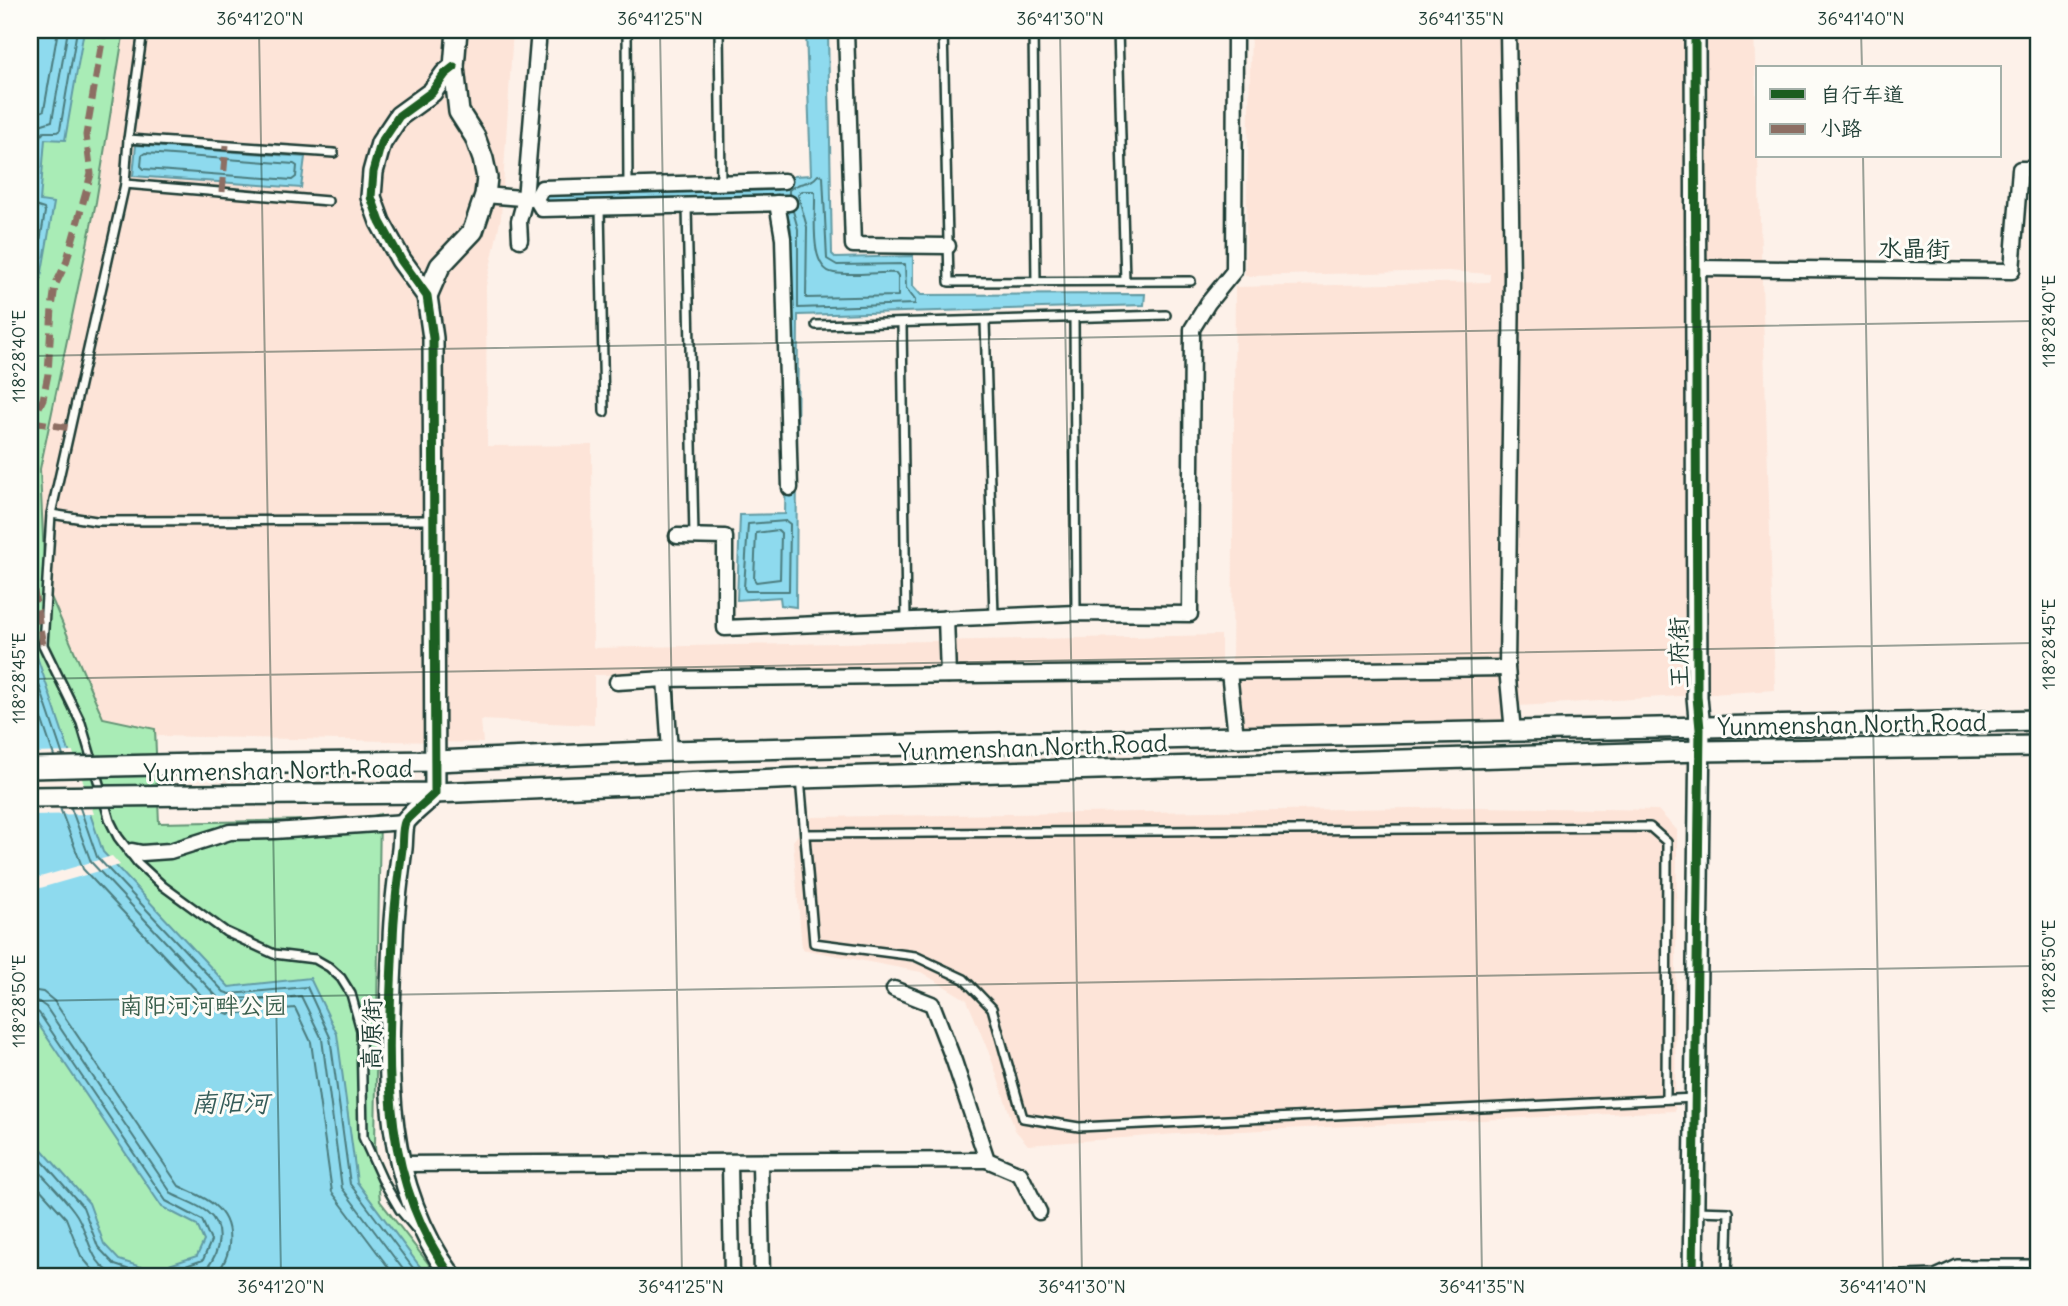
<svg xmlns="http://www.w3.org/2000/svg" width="2068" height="1306" font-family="Delius,'LXGW WenKai TC',sans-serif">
  <rect width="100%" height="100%" fill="#fdf1e9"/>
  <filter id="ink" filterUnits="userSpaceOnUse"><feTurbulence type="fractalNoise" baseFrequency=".0143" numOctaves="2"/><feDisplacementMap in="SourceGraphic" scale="14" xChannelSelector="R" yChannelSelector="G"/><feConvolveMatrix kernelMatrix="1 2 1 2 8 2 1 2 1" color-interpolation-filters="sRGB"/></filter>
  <g filter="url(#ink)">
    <g fill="#fde4d8">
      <polygon points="124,30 513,30 501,217 486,286 487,446 592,445 593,648 1221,635 1221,662 594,675 594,725 481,720 483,743 156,736 155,729 103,718 45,582 40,469 96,202"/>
      <polygon points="1251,30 1754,30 1775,690 1502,707 1502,721 1242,726 1232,667 1235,287 1490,282 1490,274 1448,271 1245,276"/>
      <polygon points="1479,807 1658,810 1677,830 1675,1111 1176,1134 1028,1145 1015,1130 991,1058 967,1000 921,972 802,949 793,841 812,817"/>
    </g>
    <polygon fill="#a9ecb6" stroke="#649475" stroke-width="2" points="30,30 124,30 96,202 40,469 45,583 103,718 155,729 159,823 364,819 380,814 375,1146 380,1201 438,1276 30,1276"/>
    <g fill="#8edaee" stroke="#629ba4" stroke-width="2">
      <polygon points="30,30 84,30 65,140 45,139 40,201 54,203 30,340"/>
      <polygon points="806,30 828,30 832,254 836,258 913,256 913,286 921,295 1145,294 1144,305 798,315 796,607 781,605 780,597 737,600 740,515 785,514 791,229 782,197 546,202 544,196 777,190 794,176 811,175"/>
      <polygon points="136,145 305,157 301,188 133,176"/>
      <polygon points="30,636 103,852 229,987 310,978 337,1034 357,1182 427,1276 30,1276 30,1136 89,1203 104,1244 119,1260 144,1268 169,1265 197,1256 204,1241 197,1225 162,1207 30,1012"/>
    </g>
    <g fill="#fdf1e9">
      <polygon points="73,752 94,814 30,815 30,753"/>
      <polygon points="112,856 120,865 30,891 30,880"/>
    </g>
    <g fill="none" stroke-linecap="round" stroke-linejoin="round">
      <g stroke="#4b7c7e" stroke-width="2">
        <polyline points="30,118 44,110 58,30"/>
        <polyline points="30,137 36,126 52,121 68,30"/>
        <polygon points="145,153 294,164 297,166 296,177 292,180 144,169 141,166 142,155"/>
        <path d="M 801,191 L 812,191 L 815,193 C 816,214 808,269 834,273 C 854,276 876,272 896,273 L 898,276 L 898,296 L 806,298 L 807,227 L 798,195 Z"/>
        <path d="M 789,194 L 789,190 C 800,180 810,186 818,175 L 823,176 L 827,259 L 837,265 L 905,264 L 906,288 L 915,300 L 915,304 L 798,308 L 798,229 L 793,211"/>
        <polyline points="30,300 45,212 44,209 35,206 33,200 38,139 44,132 57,132 60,130 77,30"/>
        <polygon points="786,521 790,524 789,591 746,591 744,588 748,524"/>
        <polygon points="778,530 781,533 780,579 756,582 754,579 756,533"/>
        <polyline points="30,658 63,756"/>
        <polyline points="30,685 54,756"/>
        <polyline points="60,808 83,869 212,1007 229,1014 295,1008 311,1042 332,1192 395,1276"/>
        <polyline points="71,808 91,862 219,999 231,1003 301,996 322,1039 342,1188 408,1276"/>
        <polyline points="80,808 97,857 224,992 230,994 307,987 330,1037 350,1184 419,1276"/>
        <path d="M 30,990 L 43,992 L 54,1001 L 179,1186 C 190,1192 204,1196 214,1205 C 236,1223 233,1257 214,1276"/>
        <path d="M 30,1000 L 39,1002 L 46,1007 L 172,1194 C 183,1200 197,1204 207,1212 C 225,1227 220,1252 207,1268 L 186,1276"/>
        <polyline points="30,1009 39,1013 166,1201 202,1220 211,1241 203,1260 171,1271 145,1275 115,1265 98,1247 83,1207 30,1147"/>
        <path d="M 30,1161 C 44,1178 61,1193 74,1211 C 91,1233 86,1265 119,1276"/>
        <polyline points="30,1178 66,1218 81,1256 98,1276"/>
      </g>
      <defs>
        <g id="lane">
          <polyline points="143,30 128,139 125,184 51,514 43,645 81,723 110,821 118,837 138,863 163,886 226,932 274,954 315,959 329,967 341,978 351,994 361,1030 363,1137 382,1179 400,1210 415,1228"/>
          <polyline points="627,30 628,186"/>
          <polyline points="719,30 721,183"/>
          <polyline points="943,30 949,282 1191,281"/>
          <polyline points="1033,30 1036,282"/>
          <polyline points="1118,30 1125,281"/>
          <polyline points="128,139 334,153"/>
          <polyline points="125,184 328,201"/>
          <polyline points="687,206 694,537"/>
          <polyline points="600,208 604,412"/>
          <polyline points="1074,318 1076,613"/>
          <polyline points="985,321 994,616"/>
          <polyline points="902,324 906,620"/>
          <polyline points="816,325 1166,315"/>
          <polyline points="51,514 96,521 431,520"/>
          <polyline points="800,778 814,943 915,956 964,979 992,1008 1023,1118 1079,1127 1695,1098"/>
          <polyline points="805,834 1650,827 1667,842 1666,1099"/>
          <polyline points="1696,1211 1729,1212 1727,1276"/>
          <polyline points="1874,1276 1935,1274 1957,1264 2038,1264"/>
        </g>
        <g id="street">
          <polyline points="846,30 853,245 948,246"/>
          <polyline points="1508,30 1512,277 1507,668 1513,732"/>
          <polyline points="784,181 542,188 536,199 542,209 789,203"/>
          <polyline points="485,195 533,199"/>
          <polyline points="777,203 783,238 790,488"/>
          <polyline points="520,240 519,221 525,199 539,30"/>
          <polyline points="1695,268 2012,271 2020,169 2038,169"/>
          <polyline points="677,536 725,537 725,628 1076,613 1190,614 1192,329 1208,303 1234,271 1235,30"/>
          <polyline points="946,618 948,675"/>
          <polyline points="1229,672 1236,737"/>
          <polyline points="665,679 670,751"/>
          <polyline points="617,682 665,679 1507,668"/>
          <polyline points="132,851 142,853 170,851 230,832 274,831 405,822"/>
          <polyline points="894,989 932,1004 954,1061 987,1160 1020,1174 1039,1212"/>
          <polyline points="730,1163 732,1276"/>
          <polyline points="760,1163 762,1276"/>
          <polyline points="401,1164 987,1160"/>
        </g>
        <g id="secondary">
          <polyline points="427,296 440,266 473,231 485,195 487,178 483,159 475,137 459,112 454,67 457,30"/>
          <polyline points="197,764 436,761 670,751 1236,737 2038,720"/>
          <polyline points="198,795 435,793 800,778 1700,751 2038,746"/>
          <path d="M 451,1276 C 377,1173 388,1059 393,939 C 394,908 398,879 402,849 C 403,841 402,829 405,822 C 409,815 429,800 435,793 L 433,338 L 427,296 L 401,260 L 380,222 L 371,197 L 373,172 L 381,143 L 399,116 L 432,92 L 445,74 L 454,67"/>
          <polyline points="1693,1276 1700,729 1697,697 1695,30"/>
        </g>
      </defs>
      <use href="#lane" stroke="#1f3d34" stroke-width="12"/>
      <use href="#street" stroke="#1f3d34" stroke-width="19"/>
      <use href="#secondary" stroke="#1f3d34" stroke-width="24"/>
      <use href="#lane" stroke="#fdfcf7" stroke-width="7"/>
      <use href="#street" stroke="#fdfcf7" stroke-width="14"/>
      <use href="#secondary" stroke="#fdfcf7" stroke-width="19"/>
      <defs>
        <g id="secondary-bridge">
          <polyline points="30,768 197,764"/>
          <polyline points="30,797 198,795"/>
        </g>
      </defs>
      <use href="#secondary-bridge" stroke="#1f3d34" stroke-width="24" stroke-linecap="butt"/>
      <use href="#secondary-bridge" stroke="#fdfcf7" stroke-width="19"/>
      <g stroke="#8d6e63" stroke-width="7" stroke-dasharray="14 7" stroke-linecap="butt">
        <polyline points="222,192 226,145"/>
        <polyline points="33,422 70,428"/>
        <polyline points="30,426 43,399 48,374 52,308 55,286 66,263 91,174 86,135 104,30"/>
        <polyline points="30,568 43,645"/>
      </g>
      <defs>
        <g id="cycleway">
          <path d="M 451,1276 C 377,1173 388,1059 393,939 C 394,908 398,879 402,849 C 403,841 402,829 405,822 C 409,815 429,800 435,793 L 433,338 L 427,296 L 401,260 L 380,222 L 371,197 L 373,172 L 381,143 L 399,116 L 432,92 L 445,74 L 454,67"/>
          <polyline points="1693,1276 1700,729 1697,697 1695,30"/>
        </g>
      </defs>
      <use href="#cycleway" stroke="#fdfcf7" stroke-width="13"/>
      <use href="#cycleway" stroke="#1b5e20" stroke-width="9"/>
    </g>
  </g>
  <path fill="none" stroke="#1f3d34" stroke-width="2" stroke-opacity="0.45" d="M 259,30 L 281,1276M 660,30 L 682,1276M 1060,30 L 1082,1276M 1461,30 L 1482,1276M 1861,30 L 1862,68M 30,34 L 254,30M 1863,156 L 1883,1276M 30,356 L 2038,321M 30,679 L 2038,643M 30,1001 L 2038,966"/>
  <g text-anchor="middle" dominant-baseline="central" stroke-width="6" stroke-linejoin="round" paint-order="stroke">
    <g font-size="24" fill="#1f3d34" stroke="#fdfcf7">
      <text transform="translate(1914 248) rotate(1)">水晶街</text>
      <text transform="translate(1678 653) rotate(-91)">王府街</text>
      <text transform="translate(1852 724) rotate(-1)">Yunmenshan North Road</text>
      <text transform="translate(1033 747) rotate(-2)">Yunmenshan North Road</text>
      <text transform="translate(278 770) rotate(-1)">Yunmenshan North Road</text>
      <text transform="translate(371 1034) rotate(-89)">高原街</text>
    </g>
    <g font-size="24" fill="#3b604e" stroke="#fdfcf7">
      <text x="203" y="1005">南阳河河畔公园</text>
    </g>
    <g font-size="26" font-style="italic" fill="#355c59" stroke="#fdfcf7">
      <text x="230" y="1102">南阳河</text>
    </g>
  </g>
  <rect width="2068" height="1306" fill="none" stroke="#fdfcf7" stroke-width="77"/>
  <rect x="1756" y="66" width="245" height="91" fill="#fdfcf7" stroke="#a4b0a9" stroke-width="2"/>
  <rect x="1770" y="89" width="35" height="10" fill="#1b5e20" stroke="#a4b0a9" stroke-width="2"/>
  <text x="1820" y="102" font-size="21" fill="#1f3d34">自行车道</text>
  <rect x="1770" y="124" width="35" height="10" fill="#8d6e63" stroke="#a4b0a9" stroke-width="2"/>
  <text x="1820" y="136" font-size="21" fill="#1f3d34">小路</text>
  <rect x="38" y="38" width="1992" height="1230" fill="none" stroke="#1f3d34" stroke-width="2.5"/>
  <g font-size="18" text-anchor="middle" fill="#1f3d34">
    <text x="260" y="25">36°41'20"N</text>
    <text x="660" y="25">36°41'25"N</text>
    <text x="1060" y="25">36°41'30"N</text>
    <text x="1461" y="25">36°41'35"N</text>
    <text x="1861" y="25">36°41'40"N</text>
    <text transform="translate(2049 321) rotate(-90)" y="6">118°28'40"E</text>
    <text transform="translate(19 356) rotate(-90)" y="6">118°28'40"E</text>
    <text transform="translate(2049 644) rotate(-90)" y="6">118°28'45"E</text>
    <text transform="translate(19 678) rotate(-90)" y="6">118°28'45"E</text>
    <text transform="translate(2049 966) rotate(-90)" y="6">118°28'50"E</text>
    <text transform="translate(19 1001) rotate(-90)" y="6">118°28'50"E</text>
    <text x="281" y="1293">36°41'20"N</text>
    <text x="681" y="1293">36°41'25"N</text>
    <text x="1082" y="1293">36°41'30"N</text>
    <text x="1482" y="1293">36°41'35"N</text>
    <text x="1883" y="1293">36°41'40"N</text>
  </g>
</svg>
